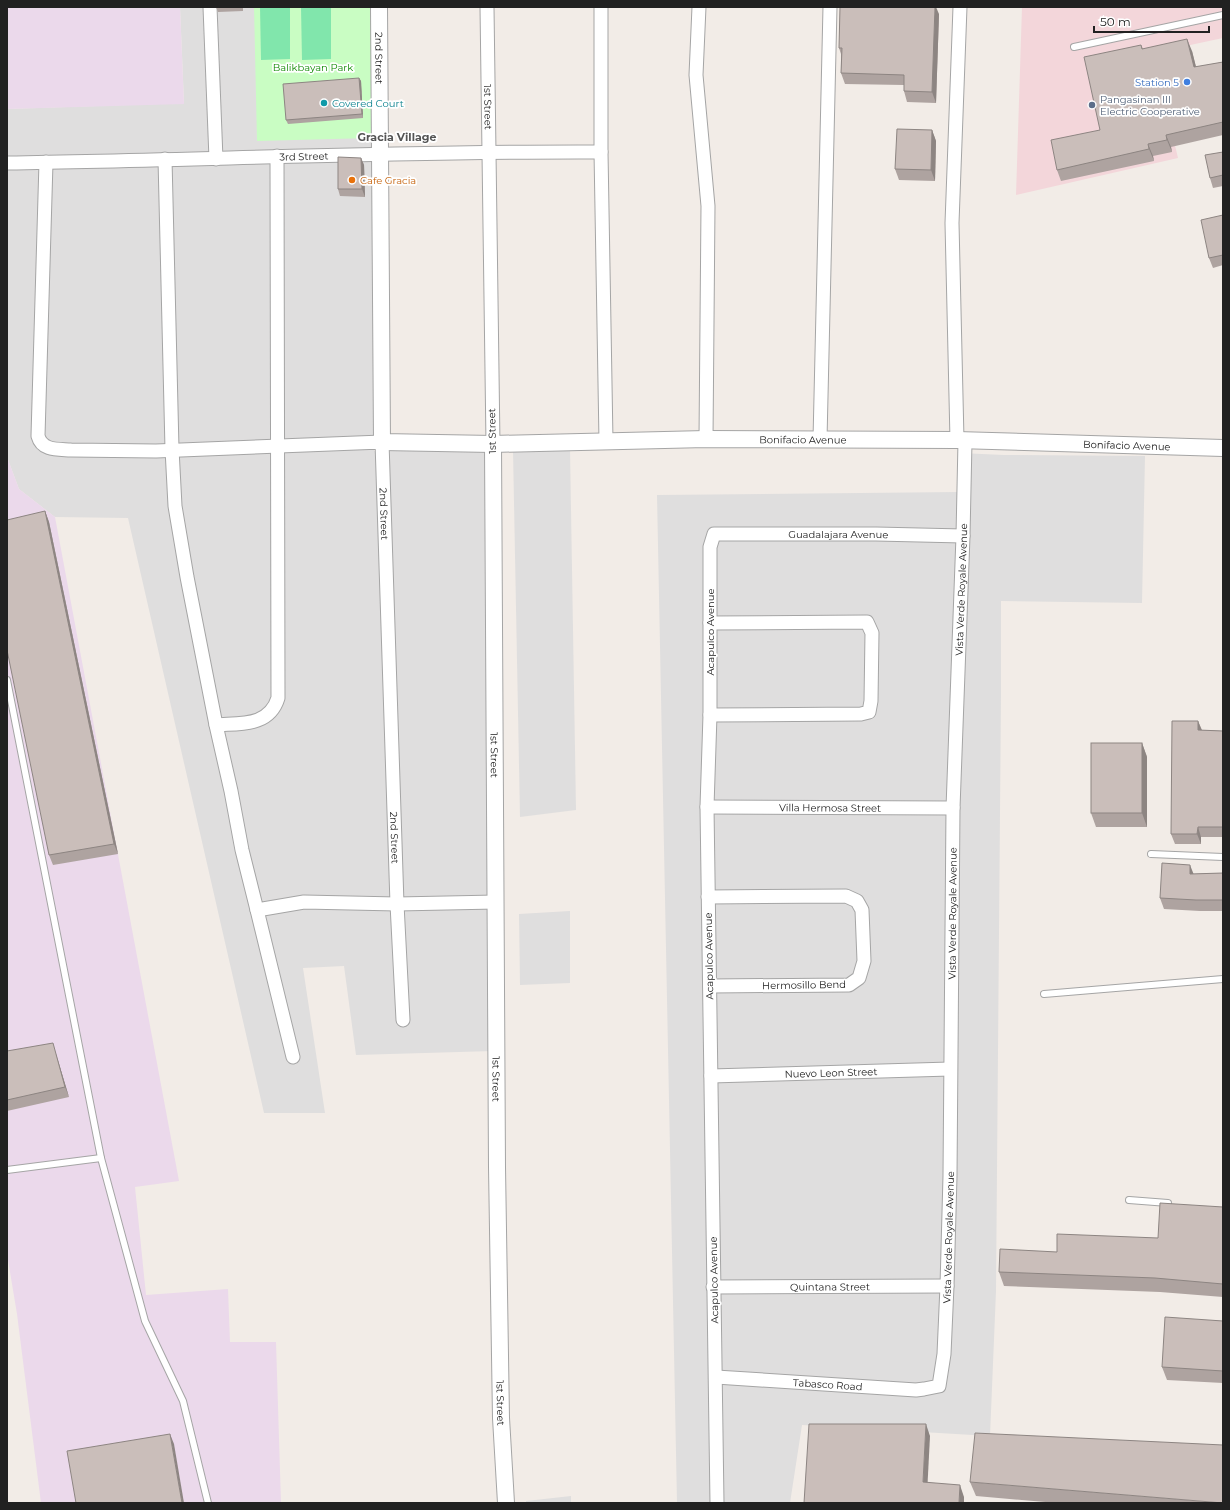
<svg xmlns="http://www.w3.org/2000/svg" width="1230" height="1510" font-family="Montserrat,sans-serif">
  <rect width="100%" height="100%" fill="#f2ece7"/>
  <g fill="#dfdede">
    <polygon points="180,7 373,7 375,172 374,451 485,451 489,595 493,1051 356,1055 344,966 303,968 325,1113 264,1113 128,518 55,517 19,489 7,457 7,109 184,103"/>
    <polygon points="570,449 576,810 520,817 513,450"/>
    <polygon points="960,453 1004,455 1145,456 1142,603 1001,601 1001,694 996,1291 990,1436 802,1425 790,1503 677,1503 657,495 958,492"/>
    <polygon points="570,911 570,983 520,985 519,914"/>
    <polygon points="571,1496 571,1503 526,1503 526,1501"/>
  </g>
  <polygon fill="#f3d6da" points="1022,7 1223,7 1223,38 1153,53 1178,158 1016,195"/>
  <g fill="#ebd9eb">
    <polygon points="7,7 180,7 184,104 7,109"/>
    <polygon points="7,457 19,489 55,517 179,1181 135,1187 146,1295 228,1289 230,1342 276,1342 281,1503 41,1503 17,1314 7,1254"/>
  </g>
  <polygon fill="#c9fdc3" points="254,7 371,7 371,138 257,141"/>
  <g fill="#81e6ac">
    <polygon points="260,7 290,7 290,59 261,60"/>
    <polygon points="301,7 331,7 331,59 302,60"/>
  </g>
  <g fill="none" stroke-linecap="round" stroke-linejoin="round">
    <defs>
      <g id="service">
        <polyline points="1074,47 1223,15"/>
        <polyline points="7,680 101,1158 145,1321 183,1401 208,1503"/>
        <polyline points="1151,854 1223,857"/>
        <polyline points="1044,994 1223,979"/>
        <polyline points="7,1170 101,1158"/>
        <polyline points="1129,1200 1168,1203"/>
      </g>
      <g id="minor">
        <polyline points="210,7 216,159"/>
        <path id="s1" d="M 487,7 L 493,444"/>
        <polyline points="601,7 601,152 606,441"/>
        <polyline points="699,7 696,75 708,206 706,439"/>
        <polyline points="165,159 172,449 175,506 187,577 216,725 231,791 242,850 257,910 304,902 397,904 496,902"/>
        <path id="s2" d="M 46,162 L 38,436 C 42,451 58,449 71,450 L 156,451 L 382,442 L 397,904 L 403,1020"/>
        <path id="s3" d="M 7,163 C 205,160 403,151 601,152"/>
        <polyline points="820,440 830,7"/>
        <polyline points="957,440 952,223 960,7"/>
        <polyline points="710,715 861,714 869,712 871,701 872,633 867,622 710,623"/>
        <path d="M 216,725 C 240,723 269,727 278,698 L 277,156"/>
        <path id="s4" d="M 707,807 L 953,808"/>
        <polyline points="708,897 846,896 857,901 862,910 864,961 859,978 849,985 710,986"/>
        <polyline points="257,910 293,1057"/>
        <path id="s5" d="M 711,1076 L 950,1069"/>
        <path id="s6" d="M 713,1287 L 947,1286"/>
        <path id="s7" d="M 716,1377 L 916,1390 L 924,1389 L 939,1386 L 944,1354 L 947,1286 L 950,1176 L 953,808 L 963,536 L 965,441"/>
        <path id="s8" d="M 717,1503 L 707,807 L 710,715 L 710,547 L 714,534 L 876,534 L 963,536"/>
      </g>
      <g id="tertiary">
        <path id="s9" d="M 379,7 L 382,442 L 493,444 L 706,439 L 957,440 L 1223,448"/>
        <path id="s10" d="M 493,444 L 497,1167 L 501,1418 L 506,1503"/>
      </g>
    </defs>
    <use href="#service" stroke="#a5a5a5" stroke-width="8"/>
    <use href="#minor" stroke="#a5a5a5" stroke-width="15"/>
    <use href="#tertiary" stroke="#a5a5a5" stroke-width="18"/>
    <use href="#service" stroke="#fff" stroke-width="6"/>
    <use href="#minor" stroke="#fff" stroke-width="13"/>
    <use href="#tertiary" stroke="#fff" stroke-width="16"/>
  </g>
  <g fill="#aea3a0">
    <polygon points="216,7 243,7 243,11 218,12"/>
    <polygon points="939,14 936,103 907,102 904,91 904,85 845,84 841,73 841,54 839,48"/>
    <polygon points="1141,45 1143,49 1192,51 1196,67 1223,62 1223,135 1171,147 1172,152 1153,156 1154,161 1061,181 1057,170 1100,130"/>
    <polygon points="359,78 361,81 363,118 288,124 286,120"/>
    <polygon points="932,130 936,141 935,181 899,180 895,169"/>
    <polygon points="1223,152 1223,186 1213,188 1210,178"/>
    <polygon points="361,158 364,165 365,197 340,196 338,189"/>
    <polygon points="1223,215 1223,265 1213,268 1209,258"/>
    <polygon points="45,511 49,522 118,854 53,865 49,855"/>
    <polygon points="1198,721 1202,730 1223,731 1223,837 1201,837 1201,844 1175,844 1171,834"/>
    <polygon points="1142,743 1147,757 1147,827 1096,827 1091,813"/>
    <polygon points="1223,873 1223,911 1200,911 1164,909 1160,898 1194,874"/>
    <polygon points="7,1051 56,1054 69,1097 7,1111"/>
    <polygon points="1223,1207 1223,1297 1160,1292 1004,1286 999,1272 1057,1252 1158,1238"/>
    <polygon points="1223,1321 1223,1383 1167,1380 1162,1367"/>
    <polygon points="970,1482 1223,1503 1057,1503 976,1496"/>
  </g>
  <g fill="#8d8582">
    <polygon points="935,7 936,7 939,14 936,103 932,92"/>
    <polygon points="1187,39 1192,51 1199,79 1194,67"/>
    <polygon points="359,78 361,81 363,118 362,114"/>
    <polygon points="932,130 936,141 935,181 931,170"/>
    <polygon points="1166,135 1171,147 1172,152 1167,140"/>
    <polygon points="1148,144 1153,156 1154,161 1149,149"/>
    <polygon points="361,158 364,165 365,197 362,189"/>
    <polygon points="45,511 49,522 118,854 114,844"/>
    <polygon points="1198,721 1202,731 1198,730"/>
    <polygon points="1142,743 1147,757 1147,827 1142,813"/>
    <polygon points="1198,827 1201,837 1201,844 1197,834"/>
    <polygon points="1190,865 1194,875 1190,874"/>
    <polygon points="53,1043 56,1054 69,1097 65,1087"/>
    <polygon points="926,1424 930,1436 927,1494 923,1482"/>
    <polygon points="170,1434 174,1444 184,1503 182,1503"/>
    <polygon points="960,1485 964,1497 964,1503 959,1503"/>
  </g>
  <g fill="#cabeba" stroke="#8d8582">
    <polygon points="840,7 935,7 932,92 904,91 904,75 841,73 842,48 839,48"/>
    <polygon points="1187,39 1194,67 1223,62 1223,122 1166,135 1167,140 1148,144 1149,149 1057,170 1051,140 1100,130 1084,57 1141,45 1142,49"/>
    <polygon points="359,78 362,114 286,120 283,84"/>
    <polygon points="897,129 932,130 931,170 895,169"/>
    <polygon points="1223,152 1223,175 1210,178 1205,155"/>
    <polygon points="338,157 361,158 362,189 338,189"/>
    <polygon points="1223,215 1223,255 1209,258 1201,220"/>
    <polygon points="45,511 114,844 49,855 7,650 7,520"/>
    <polygon points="1172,721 1198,721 1198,730 1223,731 1223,827 1198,827 1197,834 1171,834"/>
    <rect x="1091" y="743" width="51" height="70"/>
    <polygon points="1162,863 1190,865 1190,874 1223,873 1223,900 1196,900 1160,898"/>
    <polygon points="53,1043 65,1087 7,1100 7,1051"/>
    <polygon points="1160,1203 1223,1207 1223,1284 1155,1278 999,1272 1000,1249 1057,1252 1057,1234 1158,1238"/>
    <polygon points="1165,1317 1223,1321 1223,1371 1162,1367"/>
    <polygon points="809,1424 926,1424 923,1482 960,1485 959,1503 804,1503"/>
    <polygon points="975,1433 1223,1445 1223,1503 970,1482"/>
    <polygon points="170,1434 182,1503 76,1503 67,1451"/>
  </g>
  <circle fill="#3f7fe0" stroke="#fff" stroke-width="1.5" cx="1187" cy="82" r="4"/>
  <circle fill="#0f9aa8" stroke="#fff" stroke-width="1.5" cx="324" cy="103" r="4"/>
  <circle fill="#5c6f8a" stroke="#fff" stroke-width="1.5" cx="1092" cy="105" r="4"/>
  <circle fill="#e8710a" stroke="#fff" stroke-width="1.5" cx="352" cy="180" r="4"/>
  <g text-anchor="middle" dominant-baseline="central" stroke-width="3.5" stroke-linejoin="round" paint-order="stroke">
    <g font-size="10" fill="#212121" stroke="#fff">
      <text stroke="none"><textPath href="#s9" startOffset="51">2nd Street</textPath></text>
      <text stroke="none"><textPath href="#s1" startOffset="100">1st Street</textPath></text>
      <text stroke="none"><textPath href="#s3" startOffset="297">3rd Street</textPath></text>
      <text transform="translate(492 431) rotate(-91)">1st Street</text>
      <text stroke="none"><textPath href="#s9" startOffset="856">Bonifacio Avenue</textPath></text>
      <text stroke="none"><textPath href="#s9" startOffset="1180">Bonifacio Avenue</textPath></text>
      <text stroke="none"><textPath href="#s2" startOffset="696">2nd Street</textPath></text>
      <text stroke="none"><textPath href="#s8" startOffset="1094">Guadalajara Avenue</textPath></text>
      <text stroke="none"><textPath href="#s7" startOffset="1021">Vista Verde Royale Avenue</textPath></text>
      <text transform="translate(710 632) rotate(-90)">Acapulco Avenue</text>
      <text stroke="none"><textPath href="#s10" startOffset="311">1st Street</textPath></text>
      <text stroke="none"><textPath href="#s4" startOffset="123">Villa Hermosa Street</textPath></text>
      <text stroke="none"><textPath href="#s2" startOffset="1020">2nd Street</textPath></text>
      <text stroke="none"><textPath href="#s7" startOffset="697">Vista Verde Royale Avenue</textPath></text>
      <text transform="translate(709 956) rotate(-91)">Acapulco Avenue</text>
      <text transform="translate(804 985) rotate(-1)">Hermosillo Bend</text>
      <text stroke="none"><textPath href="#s5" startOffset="120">Nuevo Leon Street</textPath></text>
      <text stroke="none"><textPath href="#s10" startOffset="635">1st Street</textPath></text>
      <text stroke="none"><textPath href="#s7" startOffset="373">Vista Verde Royale Avenue</textPath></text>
      <text transform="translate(714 1280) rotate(-91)">Acapulco Avenue</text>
      <text stroke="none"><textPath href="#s6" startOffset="117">Quintana Street</textPath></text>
      <text stroke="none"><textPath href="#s7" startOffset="112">Tabasco Road</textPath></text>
      <text stroke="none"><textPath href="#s10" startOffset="959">1st Street</textPath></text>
    </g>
    <g font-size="10" fill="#118a04" stroke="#fff">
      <text x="313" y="67">Balikbayan Park</text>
    </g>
    <g font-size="10" fill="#366cbe" stroke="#fff" text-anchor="end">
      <text x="1179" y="82">Station 5</text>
    </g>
    <g font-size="10" fill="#4e5e75" stroke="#fff" text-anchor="start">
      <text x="1100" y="99">Pangasinan III<tspan x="1100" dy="12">Electric Cooperative</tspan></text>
    </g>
    <g font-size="10" fill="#0d838f" stroke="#fff" text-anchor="start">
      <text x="332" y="103">Covered Court</text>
    </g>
    <g font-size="10" fill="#c56008" stroke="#fff" text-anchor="start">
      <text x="360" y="180">Cafe Gracia</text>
    </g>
    <g font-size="11" font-weight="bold" fill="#545454" stroke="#fff">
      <text x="397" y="137">Gracia Village</text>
    </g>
  </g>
  <rect width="1230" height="1510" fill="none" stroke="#212121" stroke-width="16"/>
  <path d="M1094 26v6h115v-6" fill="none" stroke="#212121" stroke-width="2"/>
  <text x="1100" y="26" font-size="12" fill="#212121" stroke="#ffffff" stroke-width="3" paint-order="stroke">50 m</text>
</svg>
